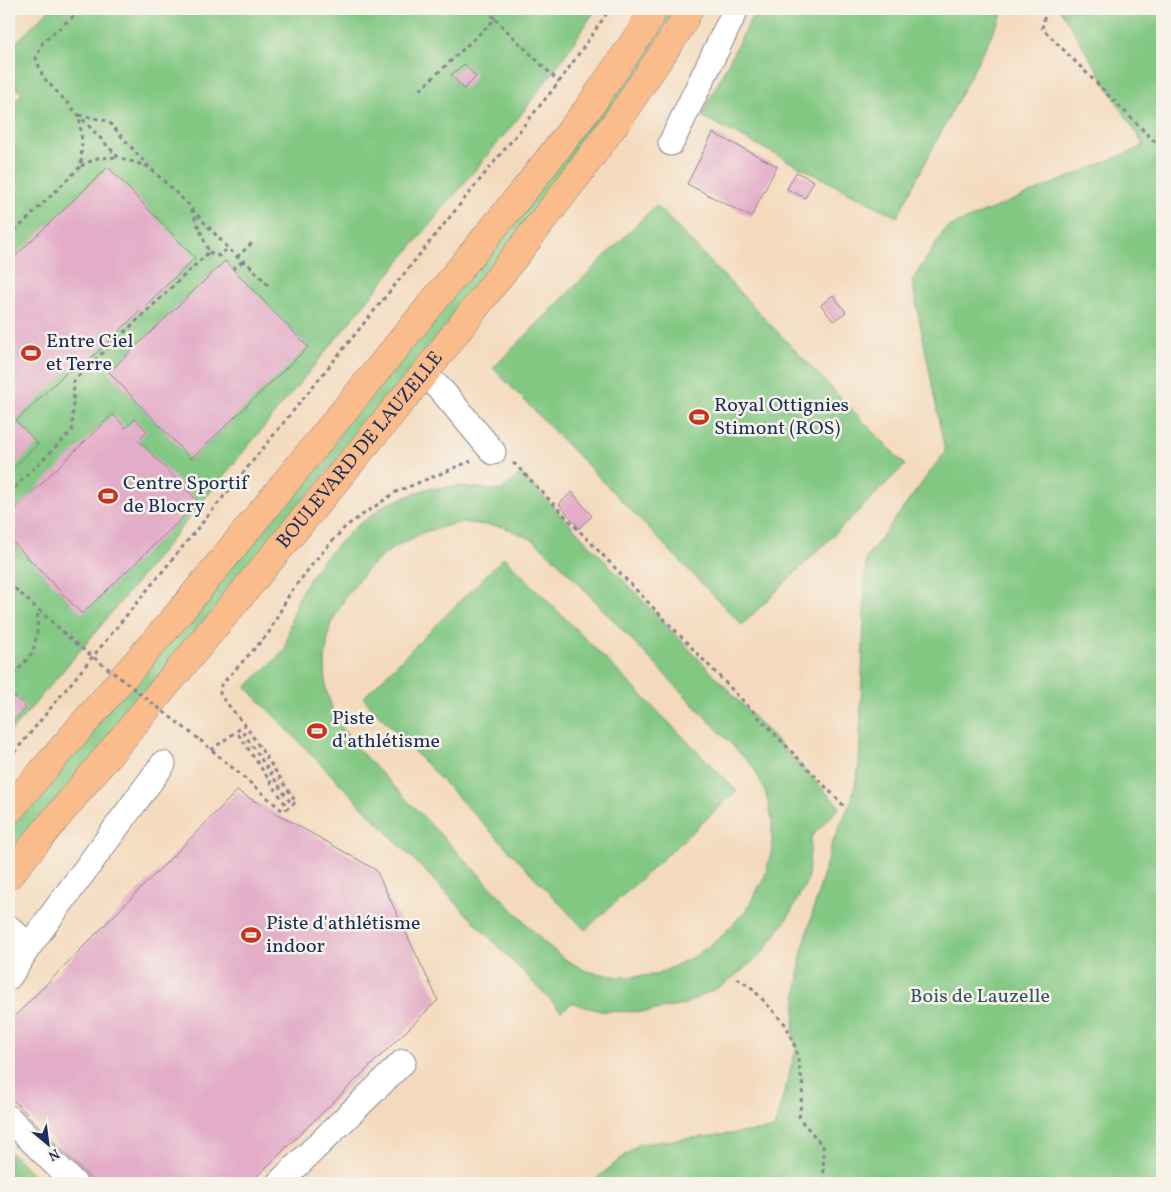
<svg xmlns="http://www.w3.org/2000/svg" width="1171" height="1192" font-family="Vollkorn,serif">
  <rect width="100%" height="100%" fill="#f7f3e8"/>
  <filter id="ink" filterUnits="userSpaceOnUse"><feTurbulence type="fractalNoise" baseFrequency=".02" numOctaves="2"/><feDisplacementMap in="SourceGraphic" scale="10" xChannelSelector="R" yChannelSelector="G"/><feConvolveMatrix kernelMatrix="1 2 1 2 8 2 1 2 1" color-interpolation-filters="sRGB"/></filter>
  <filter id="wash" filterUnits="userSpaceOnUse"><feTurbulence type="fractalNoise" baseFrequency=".0096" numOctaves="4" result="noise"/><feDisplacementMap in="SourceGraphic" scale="20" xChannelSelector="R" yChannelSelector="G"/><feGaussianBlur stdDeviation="1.12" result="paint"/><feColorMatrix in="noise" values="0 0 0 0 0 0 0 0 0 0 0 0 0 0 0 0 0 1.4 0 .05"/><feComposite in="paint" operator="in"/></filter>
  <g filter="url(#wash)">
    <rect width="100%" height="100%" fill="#f4dabd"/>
    <g fill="#82c883" stroke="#4e7c70" fill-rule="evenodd">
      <polygon points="50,9 596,9 562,60 516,121 440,212 94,634 9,734 9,106 22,93 9,82 9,49"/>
      <polygon points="660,9 679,9 643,71 425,352 9,860 9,830 153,653"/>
      <polygon points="756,9 1005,9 897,217 701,116"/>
      <polygon points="1060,9 1162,9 1162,1183 591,1183 639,1144 774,1129 796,1049 793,1032 801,955 832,843 852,799 859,767 866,558 945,452 912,281 946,228 1144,146"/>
      <polygon points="656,205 905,465 742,625 493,368"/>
      <path d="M 521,473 L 840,807 L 811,837 L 808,879 L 788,917 L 761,955 L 723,985 L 683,1005 L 645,1012 L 601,1011 L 572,1003 L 561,1011 L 246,687 L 285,650 L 292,615 L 302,590 L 322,560 L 353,529 L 385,505 L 426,489 L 459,486 L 501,491 ZM 461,522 L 504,527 L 533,540 L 555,559 L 754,768 L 765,791 L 772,819 L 772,849 L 765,876 L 746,910 L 721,937 L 695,956 L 656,975 L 619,977 L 586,971 L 563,958 L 543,941 L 355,746 L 335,717 L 326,690 L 325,659 L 330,625 L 346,596 L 369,567 L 393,548 L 424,532 Z"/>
      <polygon points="504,557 737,791 585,930 363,698"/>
      <polygon points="10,1152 42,1183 9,1183 9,1153"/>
    </g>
    <g id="blocks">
      <g fill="#e3acc8">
        <polygon points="464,64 476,77 464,89 451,75"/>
        <polygon points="713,133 777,166 751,217 687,184"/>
        <polygon points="108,167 195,258 87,362 85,360 72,373 69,370 16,421 38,444 9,472 9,262"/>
        <polygon points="796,172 814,181 805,198 787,189"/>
        <polygon points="225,261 308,347 191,459 109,372"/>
        <polygon points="833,295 846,312 833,321 821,305"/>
        <polygon points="113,414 126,428 135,419 147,431 138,440 199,502 82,614 9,538 9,515"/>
        <polygon points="572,492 592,516 579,528 559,504"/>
        <polygon points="13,695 26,708 9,726 9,699"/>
        <polygon points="237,791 376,870 438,1000 250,1183 95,1183 9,1096 9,1022"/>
      </g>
    </g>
  </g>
  <g filter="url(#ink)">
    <use href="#blocks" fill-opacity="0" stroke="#88848e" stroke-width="1"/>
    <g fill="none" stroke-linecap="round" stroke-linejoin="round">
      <defs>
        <g id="minor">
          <polyline points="671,143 736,9"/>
          <polyline points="424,374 443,392 493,452"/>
          <polyline points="9,928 29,946 163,764"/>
          <polyline points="9,977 29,946"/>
          <polyline points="9,1118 74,1183"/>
          <polyline points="279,1183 403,1062"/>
        </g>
        <g id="major">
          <polyline points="9,810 179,613 530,183 587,110 643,29 654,9"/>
          <path id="s1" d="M 9,875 L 424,374 L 577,176 L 619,118 L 679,29 L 689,9"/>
        </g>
      </defs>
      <use href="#minor" stroke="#88848e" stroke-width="27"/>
      <use href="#major" stroke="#88848e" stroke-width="29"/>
      <g stroke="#88848e" stroke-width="3" stroke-dasharray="4 4" stroke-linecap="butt">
        <polyline points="1046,9 1042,28 1162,149"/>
        <polyline points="495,19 559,82"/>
        <polyline points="420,90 495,19 487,9"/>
        <polyline points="81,166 97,158 118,157"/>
        <polyline points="192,209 228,248 237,257 248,264 268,285"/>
        <polyline points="9,237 81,166 82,142 79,115 108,121 149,167"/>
        <polyline points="209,252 219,256 228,248"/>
        <polyline points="237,257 252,243"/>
        <polyline points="233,269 243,261"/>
        <polyline points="513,463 516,465 845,807"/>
        <polyline points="9,493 72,431 74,380 209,252 190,206 149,167 118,157 43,77 36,58 43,42 82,9"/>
        <polyline points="9,583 75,643"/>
        <polyline points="9,681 33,652 37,632 38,611"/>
        <polyline points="200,740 283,811 288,808 239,735 243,732 292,805 296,802 245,725 224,700 220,693 221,685 268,634 290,593 319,556 346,526 396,492 471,461"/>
        <polyline points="211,750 245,725"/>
        <polyline points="9,759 247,468 559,82 610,9"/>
        <polyline points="737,978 752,988 786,1025 796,1049 803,1087 799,1118 823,1146 824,1183"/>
      </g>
      <use href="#minor" stroke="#fff" stroke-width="25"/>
      <use href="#major" stroke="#fabc8b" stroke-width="28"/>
      <polyline stroke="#88848e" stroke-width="3" stroke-dasharray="4 4" stroke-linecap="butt" points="75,643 200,740"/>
    </g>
  </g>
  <defs>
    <symbol id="stadium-bare" viewBox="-9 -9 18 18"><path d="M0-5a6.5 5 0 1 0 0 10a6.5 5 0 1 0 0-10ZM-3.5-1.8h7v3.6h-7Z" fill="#c8321e" stroke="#f7f3e8" stroke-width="2.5" paint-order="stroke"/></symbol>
  </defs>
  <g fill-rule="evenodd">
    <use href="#stadium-bare" x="17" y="339" width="28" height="28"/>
    <use href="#stadium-bare" x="685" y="403" width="28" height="28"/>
    <use href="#stadium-bare" x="94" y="482" width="28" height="28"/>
    <use href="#stadium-bare" x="303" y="717" width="28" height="28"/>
    <use href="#stadium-bare" x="237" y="921" width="28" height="28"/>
  </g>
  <g text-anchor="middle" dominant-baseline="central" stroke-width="5" stroke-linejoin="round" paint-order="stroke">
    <g font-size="20" fill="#1b2f5e" stroke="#f7f3e8" text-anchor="start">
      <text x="46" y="342">Entre Ciel<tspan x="46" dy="23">et Terre</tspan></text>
      <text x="714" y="406">Royal Ottignies<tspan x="714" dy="23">Stimont (ROS)</tspan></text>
      <text x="123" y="484">Centre Sportif<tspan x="123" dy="23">de Blocry</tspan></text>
      <text x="332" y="719">Piste<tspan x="332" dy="23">d'athlétisme</tspan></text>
      <text x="266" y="924">Piste d'athlétisme<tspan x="266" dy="23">indoor</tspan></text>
    </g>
    <g font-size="20" fill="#1b2f5e" stroke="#f7f3e8">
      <text stroke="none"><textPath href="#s1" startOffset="551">BOULEVARD DE LAUZELLE</textPath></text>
    </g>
    <g font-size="20" fill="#355567" stroke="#f7f3e8">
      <text x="980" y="997">Bois de Lauzelle</text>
    </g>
  </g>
  <rect width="1171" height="1192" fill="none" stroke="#f7f3e8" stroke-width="30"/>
  <g transform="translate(48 1144) rotate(151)" stroke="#f7f3e8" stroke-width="4" paint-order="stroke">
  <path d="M0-4L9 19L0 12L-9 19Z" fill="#1b2f5e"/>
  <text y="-8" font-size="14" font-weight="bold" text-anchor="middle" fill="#1b2f5e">N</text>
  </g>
</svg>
